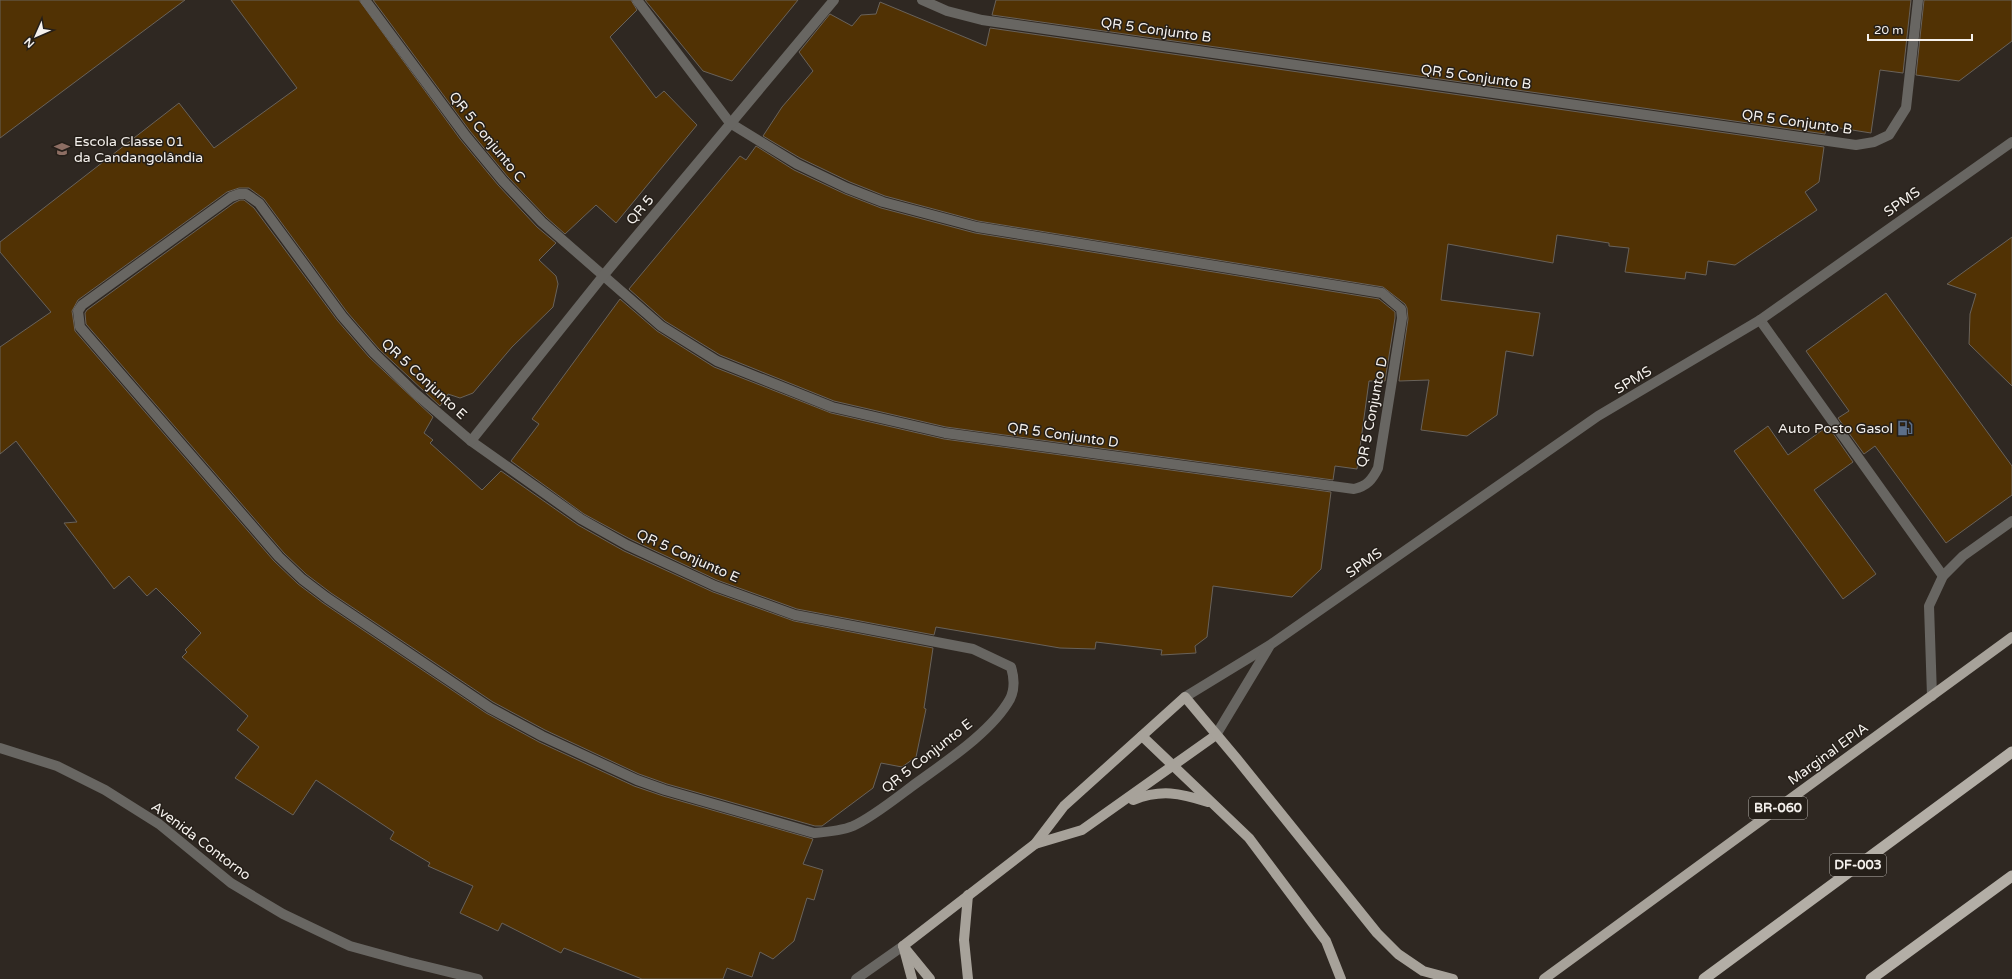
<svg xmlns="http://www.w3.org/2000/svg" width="2012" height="979" font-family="'Varela Round',sans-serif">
  <rect width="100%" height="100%" fill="#2f2822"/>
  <g fill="#513204" stroke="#69625a">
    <polygon points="0,0 185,0 0,138"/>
    <polygon points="231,0 359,0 460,139 498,185 537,227 556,243 539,260 556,276 558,284 553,307 512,347 473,393 460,398 448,394 440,406 379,349 347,312 264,199 249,188 239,188 227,192 78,300 72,311 75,331 274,561 298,584 323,603 486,713 539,742 634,786 663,796 813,839 803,864 823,870 814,900 807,898 794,941 773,959 760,952 752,977 727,968 723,979 642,979 564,948 561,953 502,923 498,931 460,913 473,886 428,866 430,863 390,839 394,832 316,780 293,815 235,778 259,747 237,730 248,716 182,657 187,652 185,650 201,633 156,588 147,596 129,576 114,589 64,523 77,522 16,441 0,454 0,347 51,312 0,252 0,242 179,103 214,148 297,88"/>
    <polygon points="373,0 631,0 637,10 610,37 656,98 664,91 697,125 616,223 596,205 565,234 546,217 508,177 470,131"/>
    <polygon points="645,0 798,0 732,81 703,71"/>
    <polygon points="996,0 1911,0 1903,73 1880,70 1871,133 1827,126 1825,134 992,15"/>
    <polygon points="1924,0 2012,0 2012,41 1959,81 1916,75"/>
    <polygon points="880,2 986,46 990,28 1824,147 1819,182 1805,192 1817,210 1735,265 1708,261 1706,275 1686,272 1685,279 1625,272 1629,248 1609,246 1609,243 1557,235 1553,263 1448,244 1441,300 1540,313 1533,356 1506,351 1497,415 1467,436 1421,430 1429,380 1399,381 1408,319 1407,308 1405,304 1383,287 978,221 885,196 850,182 800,158 763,136 782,107 813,71 799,52 830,14 852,26 861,15 876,14"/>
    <polygon points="756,146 794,170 845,194 881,208 975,233 1379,299 1395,312 1395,318 1385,381 1369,381 1357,469 1335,466 1333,480 946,427 834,401 720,355 665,321 629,289 740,156 746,160"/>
    <polygon points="240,200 244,200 254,208 337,320 369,357 433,417 424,433 433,440 430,443 482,490 501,471 578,525 624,551 713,592 794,621 933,648 924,708 926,709 916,757 902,767 881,763 873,788 822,826 815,826 667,784 639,774 545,730 493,702 331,593 306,574 284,553 86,324 85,313 87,310 234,203"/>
    <polygon points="2012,237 2012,386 1969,344 1970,314 1976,294 1947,284"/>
    <polygon points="1886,293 2012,466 2012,495 1946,543 1875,446 1864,454 1838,418 1849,411 1806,351"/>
    <polygon points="620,299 657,331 714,367 831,413 944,439 1331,492 1321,569 1292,597 1213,586 1207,637 1195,646 1196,653 1161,655 1162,650 1096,642 1095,649 1060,648 936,627 934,635 797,609 717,580 630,539 584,514 511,461 539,424 532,419"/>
    <polygon points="1768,426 1788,455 1828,426 1853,462 1814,490 1876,574 1843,599 1734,451"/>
  </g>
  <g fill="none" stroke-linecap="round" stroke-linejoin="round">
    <g stroke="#686662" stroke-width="10">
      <polyline points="1760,320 1943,576"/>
      <polyline points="1932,696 1929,606 1943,576 1963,556 2012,521"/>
    </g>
    <g stroke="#686662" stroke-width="10">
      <path d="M 365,0 L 465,135 L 503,181 L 542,222 L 661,326 L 717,361 L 832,407 L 945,433 L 1354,489 C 1367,486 1372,480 1378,468 L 1402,318 L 1401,309 L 1382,293 L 977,227 L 883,202 L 847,188 L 797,164 L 730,123 L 637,0"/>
      <polyline points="922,0 947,11 982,20 1856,145 1874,142 1889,135 1906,108 1918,0"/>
      <path d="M 239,194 L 246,194 L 259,203 L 342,316 L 374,353 L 415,393 L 471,441 L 581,519 L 627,545 L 715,586 L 795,615 L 973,649 L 1011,667 C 1014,677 1015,689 1010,699 C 991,733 942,764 911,787 C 895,799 871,818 853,826 C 841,831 827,832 814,833 L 665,790 L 637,780 L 542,736 L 490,708 L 327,598 L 302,579 L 279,557 L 80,327 L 78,311 L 82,305 L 231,197 Z"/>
      <polyline points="471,441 603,276 834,0"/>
    </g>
    <g stroke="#686662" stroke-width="10">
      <polyline points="1185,697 1270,645 1598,416 1760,320 2012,142"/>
      <polyline points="1216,735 1269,647"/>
      <polyline points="0,748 57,766 105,790 159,824 231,883 283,914 350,946 408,962 478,979"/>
      <polyline points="856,979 903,946"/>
    </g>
    <g stroke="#a7a29a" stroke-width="10">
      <polyline points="1142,736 1249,838 1326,941 1341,979"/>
      <path d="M 1133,800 C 1161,789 1180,793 1208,802"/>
      <polyline points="1035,844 1082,830 1216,735"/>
      <polyline points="968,895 964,940 968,979"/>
      <polyline points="903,946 1035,844 1064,806 1185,697 1237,759 1377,933 1398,954 1423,971 1453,979"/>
      <polyline points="903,946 930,979"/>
      <polyline points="904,949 912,979"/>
      <polyline points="1544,979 2012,637"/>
    </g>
    <g stroke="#b3aea6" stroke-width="11">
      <polyline points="1704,979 2012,752"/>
      <polyline points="1871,979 2012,876"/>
    </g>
  </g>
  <defs>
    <symbol id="school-bare" viewBox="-9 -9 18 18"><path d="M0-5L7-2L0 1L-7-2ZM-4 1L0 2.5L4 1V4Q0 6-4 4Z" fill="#8d6e63" stroke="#251f19" stroke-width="2.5" paint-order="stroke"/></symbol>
    <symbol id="fuel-bare" viewBox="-9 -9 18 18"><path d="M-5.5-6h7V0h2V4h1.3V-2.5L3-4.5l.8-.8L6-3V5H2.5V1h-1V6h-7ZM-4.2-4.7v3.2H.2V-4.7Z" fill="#5c6f8a" stroke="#251f19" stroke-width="2.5" paint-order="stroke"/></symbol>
  </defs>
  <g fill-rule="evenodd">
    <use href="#school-bare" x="51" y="138" width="22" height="22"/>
    <use href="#fuel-bare" x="1894" y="417" width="22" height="22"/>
  </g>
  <g text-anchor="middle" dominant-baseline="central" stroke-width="3" stroke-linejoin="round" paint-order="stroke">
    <g fill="#251f19" stroke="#b7b2ad" stroke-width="1">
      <rect x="1749" y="797" width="58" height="22" rx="3"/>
      <rect x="1830" y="854" width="56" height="22" rx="3"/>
    </g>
    <g font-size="13" font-weight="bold" fill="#f5f1ed">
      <text x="1778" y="808">BR-060</text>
      <text x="1858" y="865">DF-003</text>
    </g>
    <g font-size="14" fill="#f5f1ed" stroke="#251f19">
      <text transform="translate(1156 30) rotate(8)">QR 5 Conjunto B</text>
      <text transform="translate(1476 77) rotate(8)">QR 5 Conjunto B</text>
      <text transform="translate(1797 122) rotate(8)">QR 5 Conjunto B</text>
      <text transform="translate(487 137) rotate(51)">QR 5 Conjunto C</text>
      <text transform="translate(1902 202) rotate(-35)">SPMS</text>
      <text transform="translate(640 210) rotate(-50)">QR 5</text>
      <text transform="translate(424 379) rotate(43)">QR 5 Conjunto E</text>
      <text transform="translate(1633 380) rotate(-31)">SPMS</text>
      <text transform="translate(1372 412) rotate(-79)">QR 5 Conjunto D</text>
      <text transform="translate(1063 435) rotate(8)">QR 5 Conjunto D</text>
      <text transform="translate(688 556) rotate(24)">QR 5 Conjunto E</text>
      <text transform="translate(1364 563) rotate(-35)">SPMS</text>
      <text transform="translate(1828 754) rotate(-36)">Marginal EPIA</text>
      <text transform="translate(927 756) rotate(-38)">QR 5 Conjunto E</text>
      <text transform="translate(201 841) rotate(37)">Avenida Contorno</text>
    </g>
    <g font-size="14" fill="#f5f1ed" stroke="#251f19" text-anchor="start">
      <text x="74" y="141">Escola Classe 01<tspan x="74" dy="16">da Candangolândia</tspan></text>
      <text x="1893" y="428" text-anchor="end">Auto Posto Gasol</text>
    </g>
  </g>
  <g transform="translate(36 36) rotate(225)" stroke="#251f19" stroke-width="3" paint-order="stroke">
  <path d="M0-3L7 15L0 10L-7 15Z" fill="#f5f1ed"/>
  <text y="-6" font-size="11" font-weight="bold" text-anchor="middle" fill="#f5f1ed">N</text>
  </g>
  <path d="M1868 34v6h104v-6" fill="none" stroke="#f5f1ed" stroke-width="2"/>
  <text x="1874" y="34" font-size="12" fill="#f5f1ed" stroke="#251f19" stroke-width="3" paint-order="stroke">20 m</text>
</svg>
